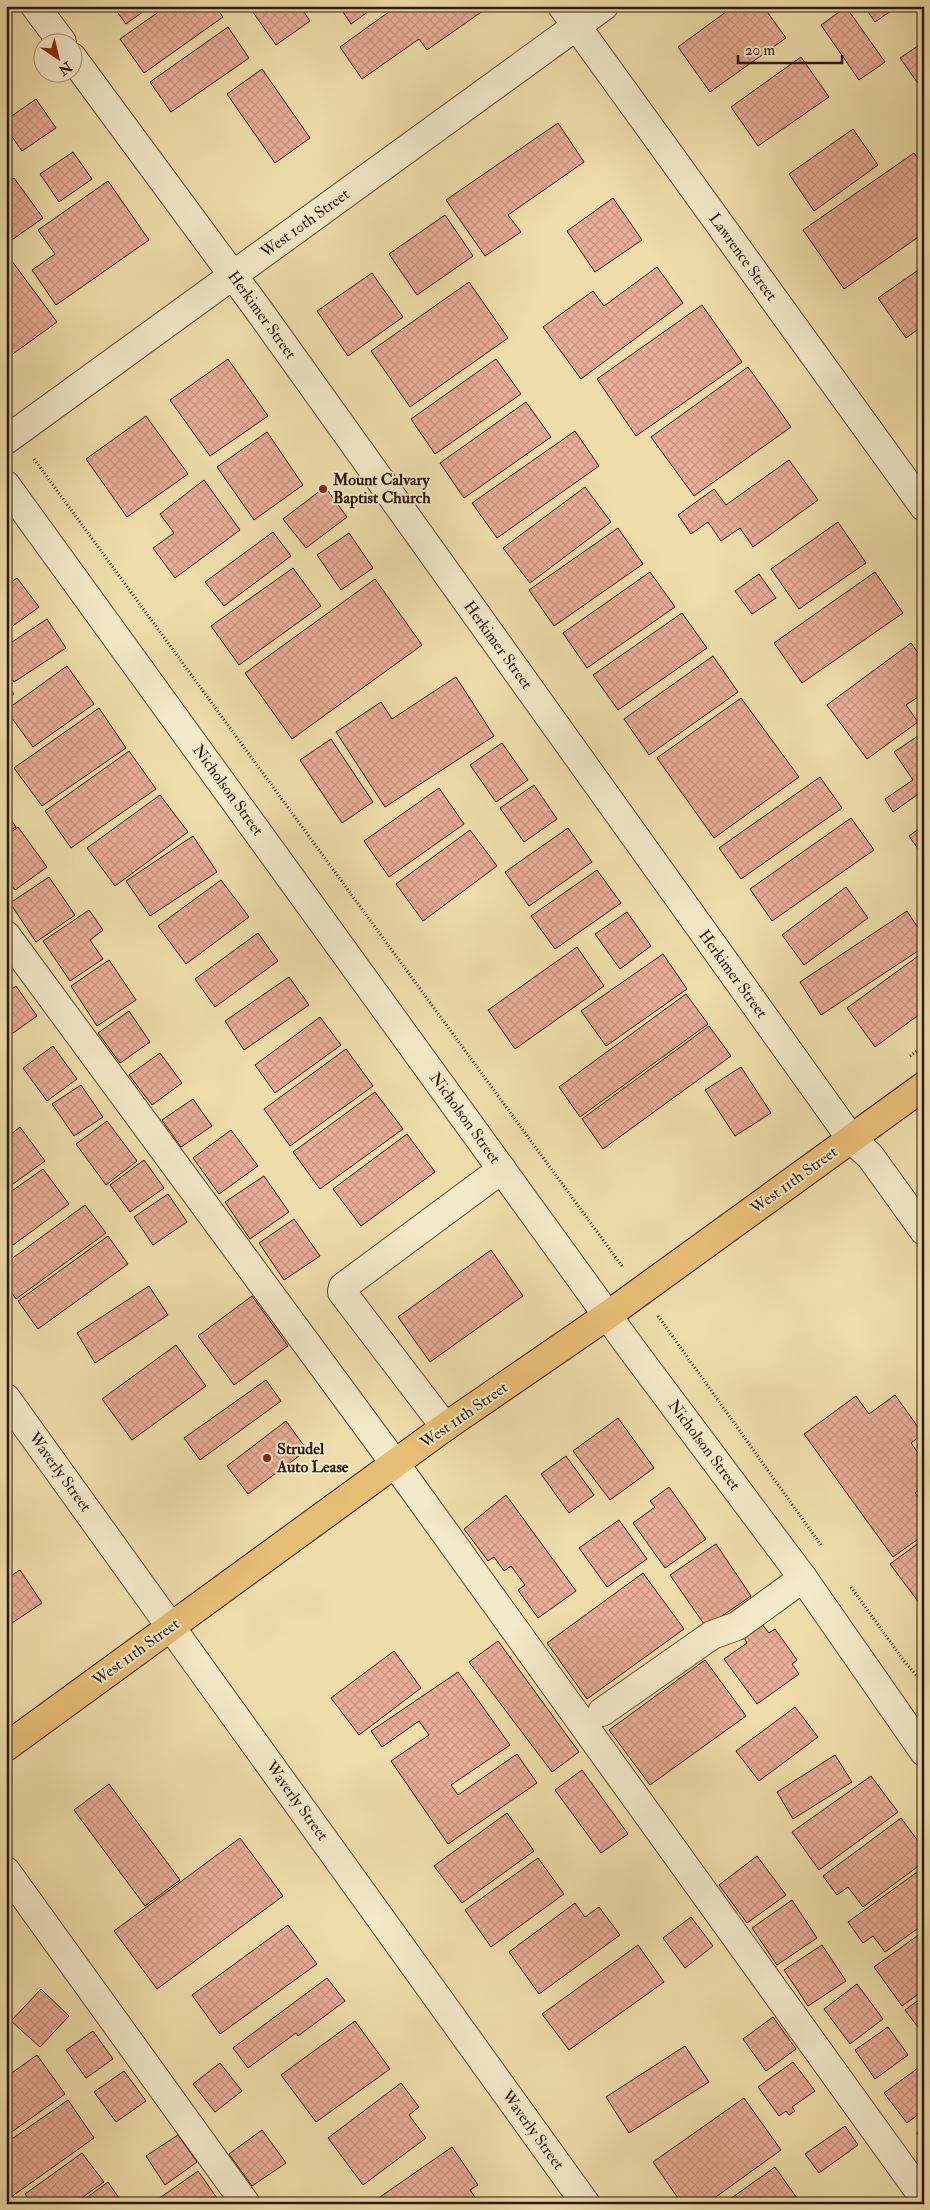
<svg xmlns="http://www.w3.org/2000/svg" width="930" height="2210" font-family="'IM FELL Double Pica',serif">
  <defs>
    <pattern id="building-cross-hatch" width="8" height="8" patternUnits="userSpaceOnUse" patternTransform="scale(1.25)"><rect width="8" height="8" fill="#e8ad95"/><path d="M0 0l8 8M0 8l8-8" fill="none" stroke="#c7947f"/></pattern>
  </defs>
  <rect width="100%" height="100%" fill="#eeddab"/>
  <filter id="stains"><feTurbulence type="fractalNoise" baseFrequency=".004" numOctaves="4"/><feColorMatrix values="0 0 0 0 .2 0 0 0 0 .09 0 0 0 0 .02 0 0 0 .5 -.17"/></filter>
  <radialGradient id="worn" r=".72"><stop offset=".6" stop-color="#630" stop-opacity="0"/><stop offset="1" stop-color="#630" stop-opacity=".3"/></radialGradient>
  <g fill="url(#building-cross-hatch)" stroke="#2c190d">
    <polygon points="113,6 151,6 126,24"/>
    <polygon points="167,6 215,6 223,17 144,73 120,39"/>
    <polygon points="253,6 300,6 310,21 276,45 250,8"/>
    <polygon points="339,6 376,6 351,24"/>
    <polygon points="397,6 486,6 487,8 427,50 419,39 362,79 340,47"/>
    <polygon points="734,6 763,6 786,38 710,92 678,47"/>
    <polygon points="864,6 898,6 875,22"/>
    <polygon points="846,7 885,62 859,80 821,25"/>
    <polygon points="228,27 249,58 171,112 150,82"/>
    <polygon points="924,42 924,78 917,82 900,58"/>
    <polygon points="801,57 829,97 758,146 731,107"/>
    <polygon points="262,69 310,138 275,163 227,94"/>
    <polygon points="36,99 56,128 22,151 6,128 6,120"/>
    <polygon points="558,123 584,162 508,215 521,232 485,256 446,200"/>
    <polygon points="853,129 878,165 814,211 789,174"/>
    <polygon points="73,152 92,179 59,202 40,174"/>
    <polygon points="914,153 924,167 924,233 844,289 803,230"/>
    <polygon points="14,178 43,218 6,244 6,184"/>
    <polygon points="108,181 149,240 56,305 32,270 55,254 38,230"/>
    <polygon points="613,198 642,240 595,272 567,231"/>
    <polygon points="445,215 473,256 417,295 389,254"/>
    <polygon points="6,253 57,322 10,356 6,351"/>
    <polygon points="924,266 924,325 906,338 878,298"/>
    <polygon points="657,267 683,303 581,379 543,327 593,291 604,306"/>
    <polygon points="372,273 403,317 348,356 317,311"/>
    <polygon points="469,282 508,338 410,407 371,351"/>
    <polygon points="702,305 742,362 636,436 597,379"/>
    <polygon points="228,359 268,416 210,456 170,400"/>
    <polygon points="496,359 521,394 435,454 411,419"/>
    <polygon points="748,367 791,427 694,496 651,437"/>
    <polygon points="526,402 551,437 464,498 440,463"/>
    <polygon points="146,416 188,474 127,517 86,459"/>
    <polygon points="575,431 599,466 497,538 472,503"/>
    <polygon points="267,432 303,485 254,520 217,467"/>
    <polygon points="789,460 818,500 753,547 740,528 721,541 708,522 691,534 678,515 714,489 726,505"/>
    <polygon points="204,480 240,530 175,578 153,548 174,533 160,514"/>
    <polygon points="325,487 347,517 306,548 283,519"/>
    <polygon points="585,487 611,522 530,583 503,548"/>
    <polygon points="838,522 866,563 799,609 771,569"/>
    <polygon points="618,528 643,564 554,626 529,590"/>
    <polygon points="273,532 291,556 224,606 205,582"/>
    <polygon points="349,533 373,568 341,590 317,555"/>
    <polygon points="293,568 321,606 239,665 211,626"/>
    <polygon points="650,572 675,607 587,668 563,633"/>
    <polygon points="875,572 903,613 802,683 774,643"/>
    <polygon points="759,574 776,598 752,614 735,591"/>
    <polygon points="17,578 39,607 6,631 6,586"/>
    <polygon points="375,579 422,645 292,739 245,673"/>
    <polygon points="682,613 707,648 618,710 593,675"/>
    <polygon points="47,619 66,648 14,682 6,670 6,646"/>
    <polygon points="911,643 924,661 924,693 906,705 918,722 867,759 827,705"/>
    <polygon points="713,656 738,692 649,755 624,719"/>
    <polygon points="67,666 94,704 33,747 6,710"/>
    <polygon points="456,677 494,736 385,807 336,732 381,702 392,719"/>
    <polygon points="6,683 14,694 6,699"/>
    <polygon points="741,698 799,777 714,838 657,758"/>
    <polygon points="99,708 126,748 42,806 14,768"/>
    <polygon points="924,732 924,790 893,812 885,799 913,780 894,752"/>
    <polygon points="331,739 373,802 342,823 300,760"/>
    <polygon points="502,743 528,780 496,802 470,765"/>
    <polygon points="129,751 156,789 71,848 45,811"/>
    <polygon points="820,777 842,808 741,879 719,848"/>
    <polygon points="534,785 557,819 524,842 500,808"/>
    <polygon points="439,788 464,824 389,877 364,841"/>
    <polygon points="160,795 188,832 115,886 87,848"/>
    <polygon points="6,812 16,827 6,833"/>
    <polygon points="851,818 874,850 772,921 750,889"/>
    <polygon points="924,825 924,857 909,836"/>
    <polygon points="18,827 47,867 15,890 6,878 6,836"/>
    <polygon points="568,828 592,862 529,906 505,872"/>
    <polygon points="470,830 497,866 423,921 396,884"/>
    <polygon points="193,836 217,872 150,916 126,881"/>
    <polygon points="597,870 621,903 555,949 531,916"/>
    <polygon points="49,877 75,915 36,942 10,903"/>
    <polygon points="221,880 249,917 186,964 158,926"/>
    <polygon points="846,887 868,918 804,965 782,935"/>
    <polygon points="89,910 103,930 90,940 103,959 70,981 43,941"/>
    <polygon points="907,911 924,937 924,947 821,1015 800,982"/>
    <polygon points="627,912 651,946 620,969 595,934"/>
    <polygon points="258,933 278,961 215,1007 195,979"/>
    <polygon points="577,947 604,986 515,1049 488,1010"/>
    <polygon points="663,954 687,989 606,1046 581,1011"/>
    <polygon points="921,954 924,958 924,1011 875,1047 847,1008"/>
    <polygon points="109,960 136,1000 97,1026 71,986"/>
    <polygon points="289,977 309,1005 244,1050 225,1021"/>
    <polygon points="16,986 37,1016 6,1038 6,993"/>
    <polygon points="686,994 708,1024 580,1117 559,1087"/>
    <polygon points="129,1011 150,1042 120,1063 98,1033"/>
    <polygon points="320,1017 341,1045 275,1093 255,1065"/>
    <polygon points="709,1026 731,1056 603,1149 582,1119"/>
    <polygon points="53,1046 77,1079 47,1101 23,1068"/>
    <polygon points="346,1049 373,1086 290,1146 264,1109"/>
    <polygon points="160,1053 182,1083 152,1105 129,1075"/>
    <polygon points="741,1067 771,1113 735,1136 705,1090"/>
    <polygon points="81,1085 103,1117 74,1136 52,1104"/>
    <polygon points="375,1092 403,1129 320,1189 293,1152"/>
    <polygon points="193,1099 212,1126 181,1147 162,1120"/>
    <polygon points="107,1121 137,1161 106,1185 76,1144"/>
    <polygon points="20,1127 45,1161 6,1189 6,1138"/>
    <polygon points="231,1130 258,1166 219,1194 193,1158"/>
    <polygon points="407,1134 435,1172 361,1226 333,1189"/>
    <polygon points="144,1160 164,1188 130,1212 110,1185"/>
    <polygon points="43,1169 69,1204 13,1245 6,1239 6,1195"/>
    <polygon points="264,1176 289,1212 250,1239 225,1202"/>
    <polygon points="168,1194 187,1222 153,1245 134,1217"/>
    <polygon points="85,1205 106,1233 16,1299 6,1285 6,1263"/>
    <polygon points="294,1219 320,1256 284,1280 259,1243"/>
    <polygon points="108,1236 128,1264 38,1329 18,1301"/>
    <polygon points="491,1250 523,1296 430,1362 398,1317"/>
    <polygon points="149,1286 168,1315 95,1363 77,1333"/>
    <polygon points="252,1296 288,1346 234,1385 198,1336"/>
    <polygon points="176,1345 206,1386 132,1440 102,1399"/>
    <polygon points="266,1380 281,1401 200,1460 184,1438"/>
    <polygon points="895,1395 923,1434 911,1443 924,1461 924,1486 915,1493 924,1504 924,1535 893,1557 804,1434 856,1396 869,1414"/>
    <polygon points="618,1418 654,1468 610,1500 573,1451"/>
    <polygon points="286,1421 307,1450 248,1494 227,1466"/>
    <polygon points="924,1440 924,1455 917,1445"/>
    <polygon points="566,1456 594,1495 569,1513 541,1474"/>
    <polygon points="669,1487 706,1539 665,1568 633,1523 655,1507 650,1501"/>
    <polygon points="506,1495 576,1591 538,1618 518,1590 525,1585 511,1566 504,1571 494,1557 488,1561 464,1529"/>
    <polygon points="619,1520 647,1559 607,1587 579,1548"/>
    <polygon points="924,1539 924,1601 920,1604 890,1564"/>
    <polygon points="716,1544 751,1596 706,1627 670,1575"/>
    <polygon points="20,1570 42,1603 6,1627 6,1579"/>
    <polygon points="643,1573 684,1629 587,1699 547,1643"/>
    <polygon points="761,1623 769,1633 775,1629 797,1660 792,1664 799,1674 757,1704 724,1659 747,1643 743,1636"/>
    <polygon points="498,1641 579,1752 552,1772 469,1662"/>
    <polygon points="394,1651 421,1688 359,1735 331,1698"/>
    <polygon points="705,1660 746,1716 650,1785 609,1730"/>
    <polygon points="458,1672 510,1745 451,1785 458,1795 517,1754 537,1783 448,1844 391,1761 429,1735 419,1721 382,1747 371,1731"/>
    <polygon points="795,1707 818,1737 759,1781 736,1751"/>
    <polygon points="835,1755 852,1782 793,1819 777,1792"/>
    <polygon points="582,1770 628,1834 601,1853 555,1790"/>
    <polygon points="871,1776 898,1812 819,1870 792,1832"/>
    <polygon points="109,1784 180,1880 145,1906 74,1810"/>
    <polygon points="507,1813 534,1851 462,1903 434,1866"/>
    <polygon points="901,1818 924,1849 924,1862 863,1907 848,1887 837,1895 823,1876"/>
    <polygon points="240,1838 283,1896 157,1989 114,1931"/>
    <polygon points="757,1856 786,1895 747,1923 719,1885"/>
    <polygon points="538,1858 564,1894 491,1947 465,1910"/>
    <polygon points="924,1867 924,1924 885,1952 873,1936 863,1943 848,1922"/>
    <polygon points="792,1900 817,1938 777,1965 752,1928"/>
    <polygon points="575,1903 585,1917 599,1907 620,1935 539,1994 509,1952"/>
    <polygon points="691,1917 713,1946 685,1968 663,1938"/>
    <polygon points="288,1925 317,1964 220,2034 192,1995"/>
    <polygon points="924,1931 924,1990 902,2006 874,1967"/>
    <polygon points="638,1945 664,1982 569,2050 542,2014"/>
    <polygon points="822,1945 846,1981 808,2006 784,1970"/>
    <polygon points="327,1978 345,2001 298,2036 296,2033 248,2068 233,2048"/>
    <polygon points="857,1984 883,2019 850,2044 824,2009"/>
    <polygon points="41,1989 69,2016 40,2047 11,2021"/>
    <polygon points="924,1996 924,2035 905,2010"/>
    <polygon points="773,2017 796,2049 766,2071 743,2039"/>
    <polygon points="355,2021 390,2069 316,2122 281,2075"/>
    <polygon points="888,2027 908,2055 875,2079 855,2050"/>
    <polygon points="93,2031 113,2059 86,2078 66,2050"/>
    <polygon points="685,2046 709,2082 629,2133 606,2097"/>
    <polygon points="37,2055 65,2094 6,2136 6,2077"/>
    <polygon points="793,2062 815,2091 792,2107 795,2111 789,2115 786,2111 779,2116 758,2087"/>
    <polygon points="220,2063 242,2091 215,2112 193,2084"/>
    <polygon points="918,2068 924,2076 924,2110 907,2123 884,2093"/>
    <polygon points="124,2071 146,2101 116,2122 94,2092"/>
    <polygon points="401,2083 419,2107 409,2115 426,2138 363,2185 328,2138"/>
    <polygon points="744,2098 781,2150 706,2204 682,2204 653,2162"/>
    <polygon points="68,2100 94,2138 11,2197 6,2190 6,2143"/>
    <polygon points="845,2126 858,2145 819,2173 805,2154"/>
    <polygon points="924,2129 924,2143 917,2133"/>
    <polygon points="262,2130 286,2163 252,2186 229,2154"/>
    <polygon points="178,2135 197,2162 165,2185 146,2156"/>
    <polygon points="452,2147 478,2185 470,2190 479,2203 477,2204 370,2204"/>
    <polygon points="82,2153 104,2182 73,2204 33,2204 25,2194"/>
    <polygon points="775,2167 799,2201 796,2204 723,2204"/>
    <polygon points="198,2171 219,2201 215,2204 151,2204"/>
    <polygon points="108,2182 123,2204 78,2204"/>
  </g>
  <g fill="none" stroke-linecap="round" stroke-linejoin="round">
    <defs>
      <g id="minor">
        <polyline points="35,6 62,42"/>
        <polyline points="562,6 924,507"/>
        <polyline points="72,57 260,312 832,1112 851,1139 870,1156 924,1231"/>
        <polyline points="6,440 604,6"/>
        <polyline points="6,485 631,1348 803,1578 924,1752"/>
        <polyline points="6,935 412,1487 924,2198"/>
        <polyline points="6,1398 586,2204"/>
        <polyline points="445,1427 342,1292 343,1287 502,1169"/>
        <polyline points="602,1712 712,1635 737,1626 803,1578"/>
        <polyline points="6,1871 246,2204"/>
      </g>
      <polyline id="major" points="6,1747 445,1427 608,1315 924,1086"/>
    </defs>
    <use href="#minor" stroke="#5c4a34" stroke-width="30"/>
    <use href="#major" stroke="#2c190d" stroke-width="30"/>
    <g stroke="#2c190d" stroke-width="3" stroke-dasharray="1 2.5" stroke-linecap="butt">
      <polyline points="34,459 622,1266"/>
      <polyline points="910,1056 924,1046"/>
      <polyline points="658,1316 821,1545"/>
      <polyline points="851,1587 904,1661 924,1684"/>
      <polyline points="6,1783 12,1779"/>
    </g>
    <use href="#minor" stroke="#f4e9c8" stroke-width="28"/>
    <use href="#major" stroke="#e7be76" stroke-width="28"/>
  </g>
  <g fill="#8f2418" stroke="#f4e9c8" stroke-width="2">
    <circle cx="323" cy="489" r="5"/>
    <circle cx="267" cy="1458" r="5"/>
  </g>
  <g text-anchor="middle" dominant-baseline="central" stroke-width="4" stroke-linejoin="round" paint-order="stroke">
    <g font-size="16" fill="#2c190d" stroke="#f4e9c8">
      <text transform="translate(305 223) rotate(-36)">West 10th Street</text>
      <text transform="translate(743 257) rotate(54)">Lawrence Street</text>
      <text transform="translate(262 315) rotate(54)">Herkimer Street</text>
      <text transform="translate(498 645) rotate(54)">Herkimer Street</text>
      <text transform="translate(228 790) rotate(54)">Nicholson Street</text>
      <text transform="translate(733 974) rotate(54)">Herkimer Street</text>
      <text transform="translate(465 1118) rotate(54)">Nicholson Street</text>
      <text transform="translate(794 1180) rotate(-36)">West 11th Street</text>
      <text transform="translate(464 1415) rotate(-35)">West 11th Street</text>
      <text transform="translate(704 1445) rotate(53)">Nicholson Street</text>
      <text transform="translate(60 1472) rotate(54)">Waverly Street</text>
      <text transform="translate(136 1652) rotate(-36)">West 11th Street</text>
      <text transform="translate(297 1801) rotate(54)">Waverly Street</text>
      <text transform="translate(533 2130) rotate(54)">Waverly Street</text>
    </g>
    <g font-size="16" font-weight="bold" fill="#2c190d" stroke="#f4e9c8" text-anchor="start">
      <text x="333" y="480">Mount Calvary<tspan x="333" dy="18">Baptist Church</tspan></text>
      <text x="277" y="1449">Strudel<tspan x="277" dy="18">Auto Lease</tspan></text>
    </g>
  </g>
  <rect width="930" height="2210" fill="none" stroke="#eeddab" stroke-width="25"/>
  <rect x="8" y="8" width="915" height="2195" fill="none" stroke="#2c190d" stroke-width="2.5"/>
  <rect x="12" y="12" width="905" height="2185" fill="none" stroke="#2c190d"/>
  <g transform="translate(58 58) rotate(145)"><circle r="24" fill="#f4e9c8" stroke="#a4967d"/>
  <path d="M0-4L9 19L0 12L-9 19Z" fill="#8f2418"/>
  <text y="-8" font-size="14" font-weight="bold" text-anchor="middle" fill="#2c190d">N</text>
  </g>
  <path d="M738 55v8h104v-8" fill="none" stroke="#2c190d" stroke-width="2.5"/>
  <text x="745" y="55" font-size="15" fill="#2c190d" stroke="#f4e9c8" stroke-width="4" paint-order="stroke">20 m</text>
  <rect width="100%" height="100%" filter="url(#stains)"/>
  <rect width="100%" height="100%" fill="url(#worn)"/>
</svg>
